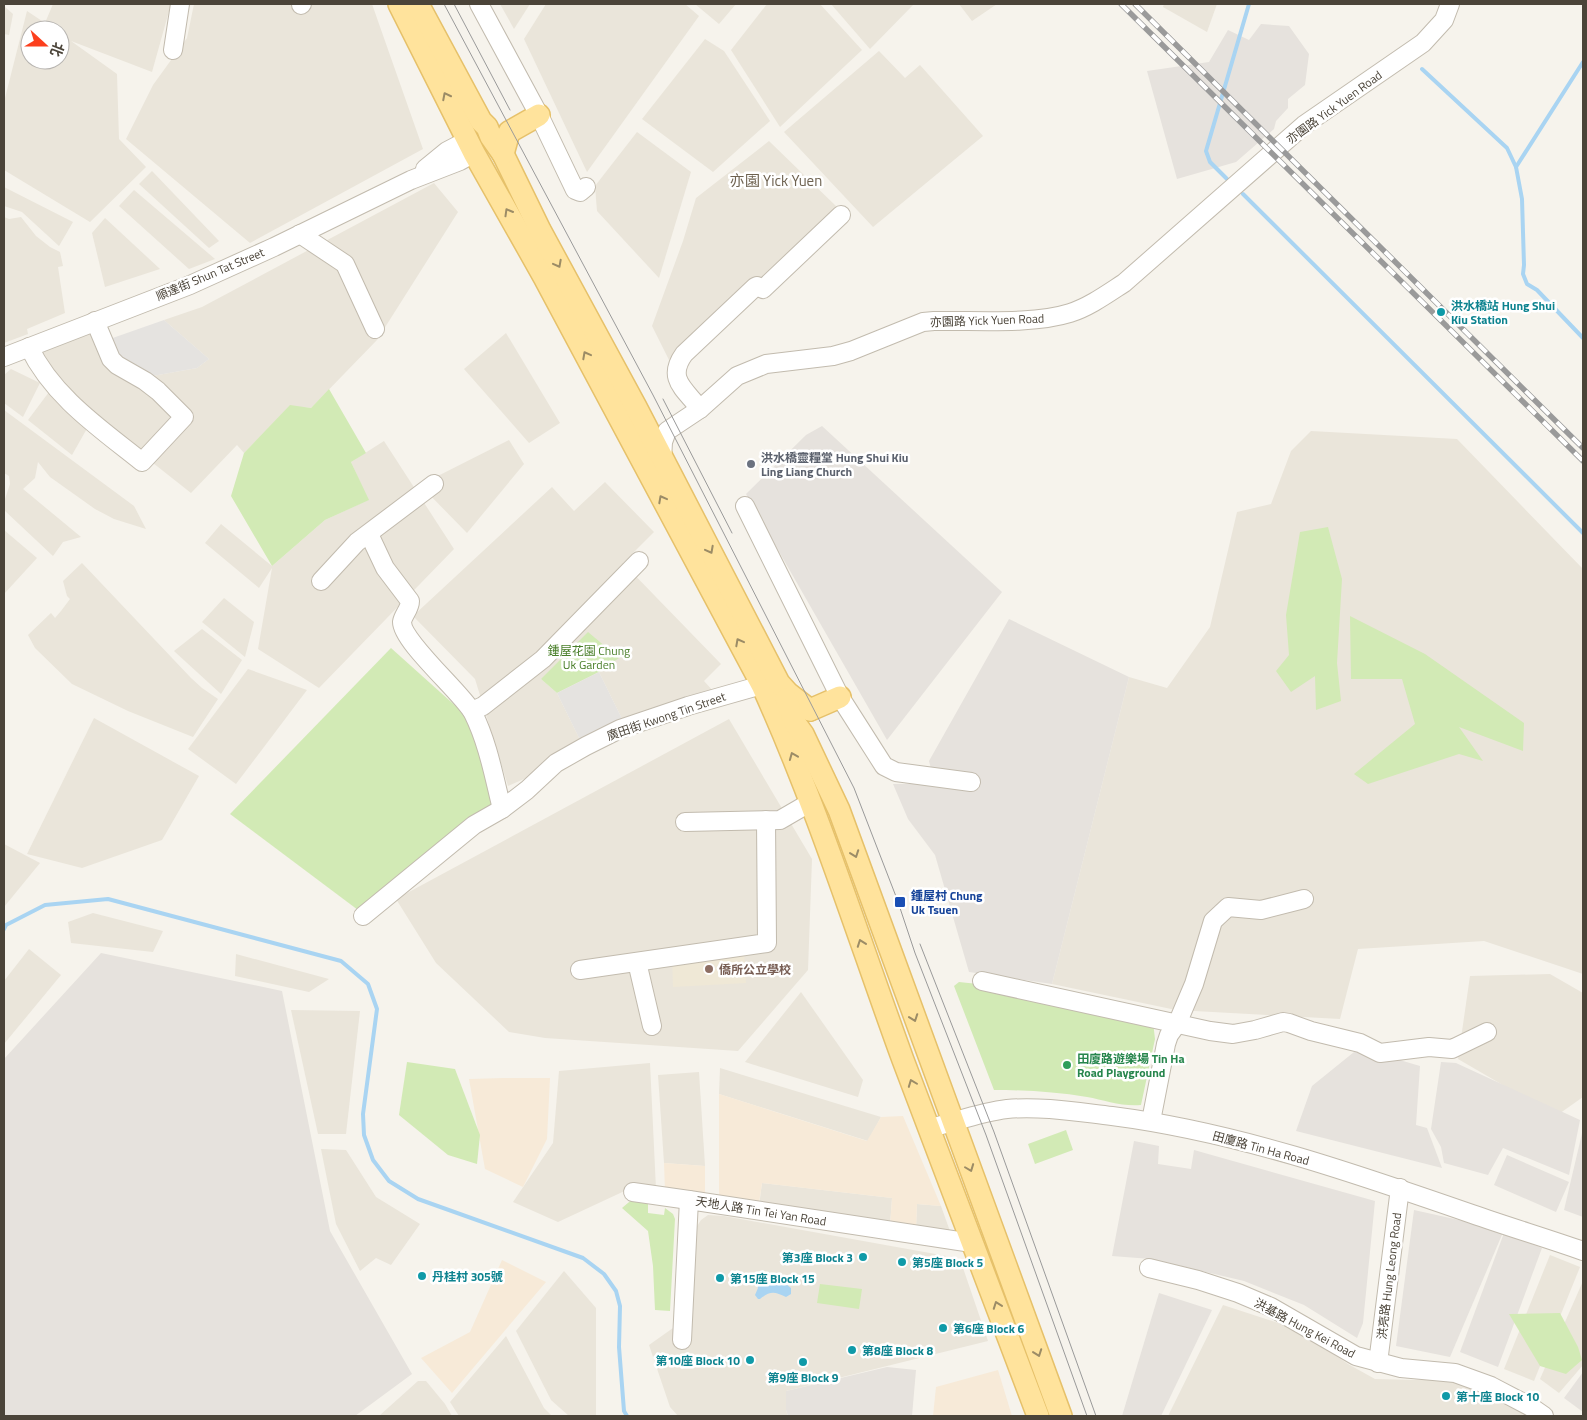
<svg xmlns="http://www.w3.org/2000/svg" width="1587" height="1420" font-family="'Titillium Web','Noto Sans SC',sans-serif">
  <rect width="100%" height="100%" fill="#f6f3ec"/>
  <g fill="#eae5da" fill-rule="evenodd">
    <path d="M 53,4 L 171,4 L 152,72 L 71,41 L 117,74 L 119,139 L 146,167 L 90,222 L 4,170 L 4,102 L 27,11 L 45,23 ZM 30,30 L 60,30 L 60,60 L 30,60 Z"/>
    <polygon points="194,4 372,4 423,149 250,243 126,139 153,85 187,38"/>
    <polygon points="500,4 530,4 514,29"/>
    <polygon points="546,4 685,4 699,16 587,172 524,39"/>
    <polygon points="695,4 736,4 719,24"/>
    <polygon points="767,4 820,4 862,50 780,127 731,50"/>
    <polygon points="831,4 914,4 870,49"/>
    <polygon points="959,4 997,4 972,21"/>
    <polygon points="1164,4 1217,4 1207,32 1163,7"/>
    <polygon points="4,6 13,14 9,35 4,34"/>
    <polygon points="705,39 724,51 770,121 713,172 642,119"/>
    <polygon points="879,51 905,78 920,65 983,136 873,227 784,132"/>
    <polygon points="637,132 691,172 659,278 597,211 595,186"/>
    <polygon points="769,141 838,208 770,269 773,273 755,282 669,360 652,326 683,241 696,198"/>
    <polygon points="152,171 219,241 209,248 139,184"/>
    <polygon points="434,183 458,212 377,340 311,408 290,406 244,453 237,445 191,493 96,418 26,356 94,332 141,378 197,368 209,359 164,320 202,307"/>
    <polygon points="4,187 73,222 59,246 22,212 4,206"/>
    <polygon points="134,190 215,259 189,269 119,206"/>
    <polygon points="4,217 9,219 21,217 36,236 50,247 60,252 63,266 58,267 65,313 27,329 28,334 4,343"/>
    <polygon points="105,218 160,269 105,287 92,233"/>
    <polygon points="506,333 560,423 529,443 464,369"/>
    <polygon points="11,369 40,383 23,417 4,403 4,375"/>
    <polygon points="49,392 89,425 72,455 28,420"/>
    <polygon points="4,410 134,506 146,529 114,519 95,509 50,477 38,462 35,478 23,489 81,537 63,542 53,556 4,510 4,502 10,484 9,476 4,473"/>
    <polygon points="1311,431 1457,439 1583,569 1583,974 1484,941 1358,949 1340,1019 1176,1010 1052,984 1129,677 1167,688 1210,627 1237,512 1271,504 1291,451"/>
    <polygon points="509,440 524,464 467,533 420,485"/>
    <polygon points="384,441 454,549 319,688 258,649 272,568 259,588 205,543 221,524 272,566 325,520 368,500 351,462"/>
    <polygon points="605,482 654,532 623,563 721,664 704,681 714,692 623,721 599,672 618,658 541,679 557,693 581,742 533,775 508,786 475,679 413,616 552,487 574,511"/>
    <polygon points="4,530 37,558 4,594"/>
    <polygon points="82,563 191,678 202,688 218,699 193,737 128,711 72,684 35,648 28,635 51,613 55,618 61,611 70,599 67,596 63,581"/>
    <polygon points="224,598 254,622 245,657 202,622"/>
    <polygon points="202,629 242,660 221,694 174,651"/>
    <polygon points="248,669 307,690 236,784 188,749"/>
    <polygon points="94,718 199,776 162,840 82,868 27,854"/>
    <polygon points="729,719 812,859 808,970 738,1051 545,1038 509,1032 436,963 396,899"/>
    <polygon points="4,844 40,863 4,907"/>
    <polygon points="93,913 163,931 153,952 71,943 68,922"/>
    <polygon points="29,949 61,975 4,1044 4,981"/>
    <polygon points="236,954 329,979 309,992 235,976"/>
    <polygon points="1550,974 1583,993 1583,1097 1556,1116 1458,1059 1470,976"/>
    <polygon points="801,992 863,1080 858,1097 745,1062"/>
    <polygon points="291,1010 360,1011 346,1134 318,1134"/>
    <polygon points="650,1063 656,1189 631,1188 558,1222 513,1202 553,1143 559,1071"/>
    <polygon points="720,1068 881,1117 868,1141 719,1094"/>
    <polygon points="699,1072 705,1166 664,1163 658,1075"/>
    <polygon points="321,1149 346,1150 376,1197 420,1224 391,1265 376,1258 360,1271 336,1224"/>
    <polygon points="762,1183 892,1198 890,1226 759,1206"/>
    <polygon points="917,1204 941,1206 951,1234 916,1229"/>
    <polygon points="708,1215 724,1216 952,1257 962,1265 988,1341 786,1391 786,1410 788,1416 678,1416 670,1407 649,1345 673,1328 685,1340 694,1231 701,1220"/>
    <polygon points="1550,1255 1580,1267 1534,1381 1504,1369"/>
    <polygon points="564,1271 596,1308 596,1416 569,1416 551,1400 516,1331"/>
    <polygon points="1583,1281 1583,1365 1559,1393 1540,1379"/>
    <polygon points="1223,1305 1297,1329 1348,1364 1375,1379 1414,1380 1437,1379 1463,1383 1486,1391 1523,1412 1527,1416 1168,1416"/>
    <polygon points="506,1336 544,1408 552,1416 459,1416 450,1402"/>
    <polygon points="418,1381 426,1381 445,1404 452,1416 379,1416"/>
  </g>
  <g fill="#f7ead8">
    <polygon points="503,1078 550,1078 547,1139 523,1187 485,1169 469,1079"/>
    <polygon points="719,1094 867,1141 881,1117 903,1116 941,1206 917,1204 916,1229 890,1226 892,1198 762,1183 759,1203 719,1199"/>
    <polygon points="664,1163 705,1166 705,1198 665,1192"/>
    <polygon points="502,1260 546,1282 452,1393 421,1358 470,1332"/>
    <polygon points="998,1370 1012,1416 933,1416 936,1387"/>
  </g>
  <g fill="#e6e2dd">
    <polygon points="1261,24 1289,26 1309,54 1305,85 1288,99 1288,108 1276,121 1274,129 1236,162 1177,179 1147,71 1209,62 1228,30 1249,40"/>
    <polygon points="822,426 1002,592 887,740 746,494 806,435"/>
    <polygon points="1009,619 1129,677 1052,984 969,972 935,855 908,819 893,784 935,784 929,761"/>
    <polygon points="101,953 282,991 330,1231 412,1374 355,1416 4,1416 4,1059"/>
    <polygon points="1359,1048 1420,1066 1416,1125 1427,1128 1442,1168 1296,1131 1312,1086"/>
    <polygon points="1441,1062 1456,1063 1580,1120 1569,1175 1503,1148 1488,1175 1444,1163 1441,1147 1431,1129"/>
    <polygon points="1583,1129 1583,1217 1564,1210"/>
    <polygon points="1134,1141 1159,1146 1158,1164 1191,1169 1194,1150 1375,1201 1363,1323 1357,1338 1304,1305 1244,1281 1151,1259 1112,1256"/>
    <polygon points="1507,1155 1569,1182 1556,1212 1494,1185"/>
    <polygon points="1414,1210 1504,1230 1450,1357 1396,1346"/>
    <polygon points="1504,1233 1542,1248 1498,1367 1460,1352"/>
    <polygon points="1159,1293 1212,1310 1161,1416 1122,1416"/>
    <polygon points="887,1367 916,1370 912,1416 788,1416 786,1410 786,1391"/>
    <polygon points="1583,1372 1583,1412 1564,1398"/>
  </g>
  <polygon fill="#efe8d6" points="744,952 746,983 673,987 672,956"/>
  <g fill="#d2eab5">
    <polygon points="329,389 366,453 351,462 369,500 325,520 272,566 231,496 244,453 290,405 311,408"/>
    <polygon points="1328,527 1342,579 1337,663 1341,701 1316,710 1315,676 1291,692 1276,671 1289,655 1286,615 1300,532"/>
    <polygon points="1350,616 1425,654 1524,723 1523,751 1459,727 1483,761 1459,754 1368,784 1354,774 1415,724 1402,679 1351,679"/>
    <polygon points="588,632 619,658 599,672 557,693 541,679"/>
    <polygon points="391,648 469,718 493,805 358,910 230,814"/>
    <path d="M 959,982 L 978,984 L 1153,1022 L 1155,1039 L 1141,1105 C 1123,1107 1104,1100 1087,1097 C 1056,1092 1026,1090 994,1090 L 954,986 Z"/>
    <polygon points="407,1062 455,1069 480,1135 477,1164 448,1155 399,1115"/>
    <polygon points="1066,1130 1073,1150 1035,1164 1028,1144"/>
    <polygon points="635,1197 648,1200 648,1213 664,1215 665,1208 673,1214 675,1219 670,1311 655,1310 653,1266 648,1231 622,1208"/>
    <polygon points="820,1284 862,1289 859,1309 817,1303"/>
    <polygon points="1560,1313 1578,1347 1582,1360 1566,1374 1540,1366 1509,1314"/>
  </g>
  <g fill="#e5e3e0">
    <polygon points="164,320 209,359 197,368 147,377 119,362 107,340"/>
    <polygon points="599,672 623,721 581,742 557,693"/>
  </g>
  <path fill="#a9d4f2" d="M 759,1278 L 765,1282 L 778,1278 L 791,1288 L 791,1294 L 786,1297 C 775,1292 771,1290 760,1299 L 758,1299 L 755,1295 L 758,1288 L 756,1281 Z"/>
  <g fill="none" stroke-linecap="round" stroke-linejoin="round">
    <g stroke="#a9d4f2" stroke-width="4">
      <polyline points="1422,69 1507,148 1516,167 1522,199 1524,265 1523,274 1527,284 1537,290 1583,338"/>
      <polyline points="1516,167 1583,62"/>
      <polyline points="1227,179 1210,162 1206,151 1249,4"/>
      <polyline points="1243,194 1583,533"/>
      <polyline points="4,929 6,925 45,905 108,899 341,961 368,984 377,1009 363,1114 364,1135 373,1160 389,1181 418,1199 583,1258 604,1274 616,1291 620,1306 619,1347 624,1411 627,1416"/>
    </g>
    <defs>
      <g id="minor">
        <polyline points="479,4 539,115 575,190 580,192 586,187"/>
        <polyline points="301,5 302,4"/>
        <polyline points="173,50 180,4"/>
        <polyline points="425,169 447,151 468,140"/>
        <polyline points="300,234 345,264 375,329"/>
        <path d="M 29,347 C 53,397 101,429 142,462 L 184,417 L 158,391 L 145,381 L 117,365 L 111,359 L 95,321"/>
        <polyline points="4,357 190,285 274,247 411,180 460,161 474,153"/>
        <path d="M 700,409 C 685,389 666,379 684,354 L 755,287 L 757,286 L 763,289 L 841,215"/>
        <path d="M 662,460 L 663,442 L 667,431 L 700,409 L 737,376 L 766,364 L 833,356 L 851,351 L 923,322 L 934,321 C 975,320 1032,325 1070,313 C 1089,307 1107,294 1124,283 L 1304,125 L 1423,43 L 1444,20 L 1450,4"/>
        <polyline points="745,506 840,697 884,766 896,772 971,782"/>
        <path d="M 369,534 L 385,568 L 410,601 C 410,609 403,615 402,622 C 402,642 462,693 473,713 C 488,743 494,777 502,809"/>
        <polyline points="321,581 357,542 434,484"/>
        <polyline points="472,711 483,706 543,659 639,561"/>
        <polyline points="685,822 780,820 811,802"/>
        <polyline points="363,916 474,825 502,809 527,790 556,763 586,746 620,729 688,706 762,685"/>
        <polyline points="637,962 652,1026"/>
        <polyline points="580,970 767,943 766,820"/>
        <polyline points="982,981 1210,1031 1233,1034 1255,1030 1283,1022 1289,1023 1311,1031 1360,1043 1380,1053 1429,1047 1452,1049 1487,1032"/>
        <polyline points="1151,1121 1166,1044 1169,1035 1177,1024 1194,984 1213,921 1228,907 1261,910 1304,899"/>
        <path d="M 930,1128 C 955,1122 981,1112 1007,1109 C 1042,1106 1077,1112 1112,1116 C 1236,1132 1354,1173 1472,1214 C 1509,1227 1546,1238 1583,1251"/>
        <polyline points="633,1192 689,1200"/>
        <polyline points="1149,1268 1198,1280 1238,1293 1271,1307 1356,1356 1401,1368 1455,1373 1491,1386 1531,1407 1544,1416"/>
        <polyline points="682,1340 689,1200 972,1243"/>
        <polyline points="1378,1363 1400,1188"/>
      </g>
      <g id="major">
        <path d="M 399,4 L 474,153 L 544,277 L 762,685 C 817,806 857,934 903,1060 C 947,1179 994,1297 1038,1416"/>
        <polyline points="418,4 481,121 487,127 491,137 503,154 540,230 636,407 779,683 788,693 810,710"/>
        <polyline points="503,154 509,132 539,115"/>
        <polyline points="786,699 795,723 803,734 839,810 1061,1416"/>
        <polyline points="810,710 840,697"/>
      </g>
    </defs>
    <use href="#minor" stroke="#c2bbae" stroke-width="20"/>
    <use href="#major" stroke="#e6c16a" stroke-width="24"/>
    <use href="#minor" stroke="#fff" stroke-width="18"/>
    <use href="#major" stroke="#ffe39c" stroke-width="21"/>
    <g stroke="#9a9a9a" stroke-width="1">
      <polyline points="444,4 653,395 854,788 897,899 915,953 986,1135 1087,1416"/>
      <polyline points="454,4 510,110"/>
      <polyline points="663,399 732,533"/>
      <polyline points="920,944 994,1132 1096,1416"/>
    </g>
    <defs>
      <g id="rail">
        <polyline points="1121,4 1583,461"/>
        <polyline points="1135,4 1583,448"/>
      </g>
    </defs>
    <use href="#rail" stroke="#9a9a9a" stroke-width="5.5"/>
    <use href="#rail" stroke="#fff" stroke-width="4" stroke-dasharray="11" stroke-linecap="butt"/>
  </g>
  <defs><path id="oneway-chevron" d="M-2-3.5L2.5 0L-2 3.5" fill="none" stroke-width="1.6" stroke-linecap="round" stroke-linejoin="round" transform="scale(1.25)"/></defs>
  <g stroke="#9c8c66">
    <use href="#oneway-chevron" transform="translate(446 96) rotate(-117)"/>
    <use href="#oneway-chevron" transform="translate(508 212) rotate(-120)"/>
    <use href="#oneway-chevron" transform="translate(558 264) rotate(62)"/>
    <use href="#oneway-chevron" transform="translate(586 355) rotate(-118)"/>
    <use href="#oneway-chevron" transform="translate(662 499) rotate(-118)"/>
    <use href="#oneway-chevron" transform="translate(710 550) rotate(62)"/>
    <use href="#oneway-chevron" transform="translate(739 642) rotate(-118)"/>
    <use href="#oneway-chevron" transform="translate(793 756) rotate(-112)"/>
    <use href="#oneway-chevron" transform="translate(855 854) rotate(70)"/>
    <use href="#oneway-chevron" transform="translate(861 943) rotate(-110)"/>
    <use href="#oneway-chevron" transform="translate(914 1018) rotate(70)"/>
    <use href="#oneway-chevron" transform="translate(912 1083) rotate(-111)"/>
    <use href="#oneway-chevron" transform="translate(970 1168) rotate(69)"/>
    <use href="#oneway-chevron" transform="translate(997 1305) rotate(-110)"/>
    <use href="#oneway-chevron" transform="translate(1038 1353) rotate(70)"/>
  </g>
  <g fill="#0f9aa8" stroke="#fff" stroke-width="2">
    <circle cx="1441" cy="312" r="5"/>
    <circle cx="863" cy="1257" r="5"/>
    <circle cx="902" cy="1262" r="5"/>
    <circle cx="422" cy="1276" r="5"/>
    <circle cx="720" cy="1278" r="5"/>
    <circle cx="943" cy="1328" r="5"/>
    <circle cx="852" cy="1350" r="5"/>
    <circle cx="750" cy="1360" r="5"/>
    <circle cx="803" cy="1362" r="5"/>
    <circle cx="1446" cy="1396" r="5"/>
  </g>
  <circle fill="#6b7280" stroke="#fff" stroke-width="2" cx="751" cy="464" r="5"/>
  <rect fill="#1a4fb4" stroke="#fff" stroke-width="2" x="894" y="896" width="12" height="12" rx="2.5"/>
  <circle fill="#8d6e63" stroke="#fff" stroke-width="2" cx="709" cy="969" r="5"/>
  <circle fill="#2e9e5b" stroke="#fff" stroke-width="2" cx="1067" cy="1065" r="5"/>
  <g text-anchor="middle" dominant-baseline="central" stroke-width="5" stroke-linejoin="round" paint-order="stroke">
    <g font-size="12" fill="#4b4439" stroke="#fff">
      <text transform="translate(1334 107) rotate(-36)">亦園路 Yick Yuen Road</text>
      <text transform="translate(210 274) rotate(-23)">順達街 Shun Tat Street</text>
      <text transform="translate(987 320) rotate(-2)">亦園路 Yick Yuen Road</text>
      <text transform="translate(666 716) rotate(-19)">廣田街 Kwong Tin Street</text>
      <text transform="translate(1261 1148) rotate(15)">田廈路 Tin Ha Road</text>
      <text transform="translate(761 1211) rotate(9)">天地人路 Tin Tei Yan Road</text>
      <text transform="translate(1389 1276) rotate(-83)">洪亮路 Hung Leong Road</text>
      <text transform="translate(1305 1328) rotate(28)">洪基路 Hung Kei Road</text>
    </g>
    <g font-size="12" font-weight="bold" fill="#0d838f" stroke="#fff" text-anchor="start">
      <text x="1451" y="305">洪水橋站 Hung Shui<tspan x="1451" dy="14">Kiu Station</tspan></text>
      <text x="853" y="1257" text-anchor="end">第3座 Block 3</text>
      <text x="912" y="1262">第5座 Block 5</text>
      <text x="432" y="1276">丹桂村 305號</text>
      <text x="730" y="1278">第15座 Block 15</text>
      <text x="953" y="1328">第6座 Block 6</text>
      <text x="862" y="1350">第8座 Block 8</text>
      <text x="740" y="1360" text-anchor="end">第10座 Block 10</text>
      <text x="803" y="1377" text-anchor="middle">第9座 Block 9</text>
      <text x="1456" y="1396">第十座 Block 10</text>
    </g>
    <g font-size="12" font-weight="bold" fill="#5b616d" stroke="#fff" text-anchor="start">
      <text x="761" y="457">洪水橋靈糧堂 Hung Shui Kiu<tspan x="761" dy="14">Ling Liang Church</tspan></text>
    </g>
    <g font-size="12" fill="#4a7f2a" stroke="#fff">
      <text x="589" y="650">鍾屋花園 Chung<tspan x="589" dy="14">Uk Garden</tspan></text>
    </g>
    <g font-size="12" font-weight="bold" fill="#164399" stroke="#fff" text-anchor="start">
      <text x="911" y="895">鍾屋村 Chung<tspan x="911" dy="14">Uk Tsuen</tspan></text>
    </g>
    <g font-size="12" font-weight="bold" fill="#785e54" stroke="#fff" text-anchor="start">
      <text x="719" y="969">僑所公立學校</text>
    </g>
    <g font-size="12" font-weight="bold" fill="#27864d" stroke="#fff" text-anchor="start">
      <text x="1077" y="1058">田廈路遊樂場 Tin Ha<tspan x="1077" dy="14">Road Playground</tspan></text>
    </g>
    <g font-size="15" fill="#6e6250" stroke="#fff">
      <text x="776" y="180">亦園 Yick Yuen</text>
    </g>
  </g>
  <rect width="1587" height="1420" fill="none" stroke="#4b4439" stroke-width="10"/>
  <g transform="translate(45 45) rotate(111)"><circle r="24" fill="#ffffff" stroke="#b7b4b0"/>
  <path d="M0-4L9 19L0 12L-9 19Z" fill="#fc3f1d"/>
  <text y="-8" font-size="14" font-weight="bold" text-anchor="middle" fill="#4b4439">北</text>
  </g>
</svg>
